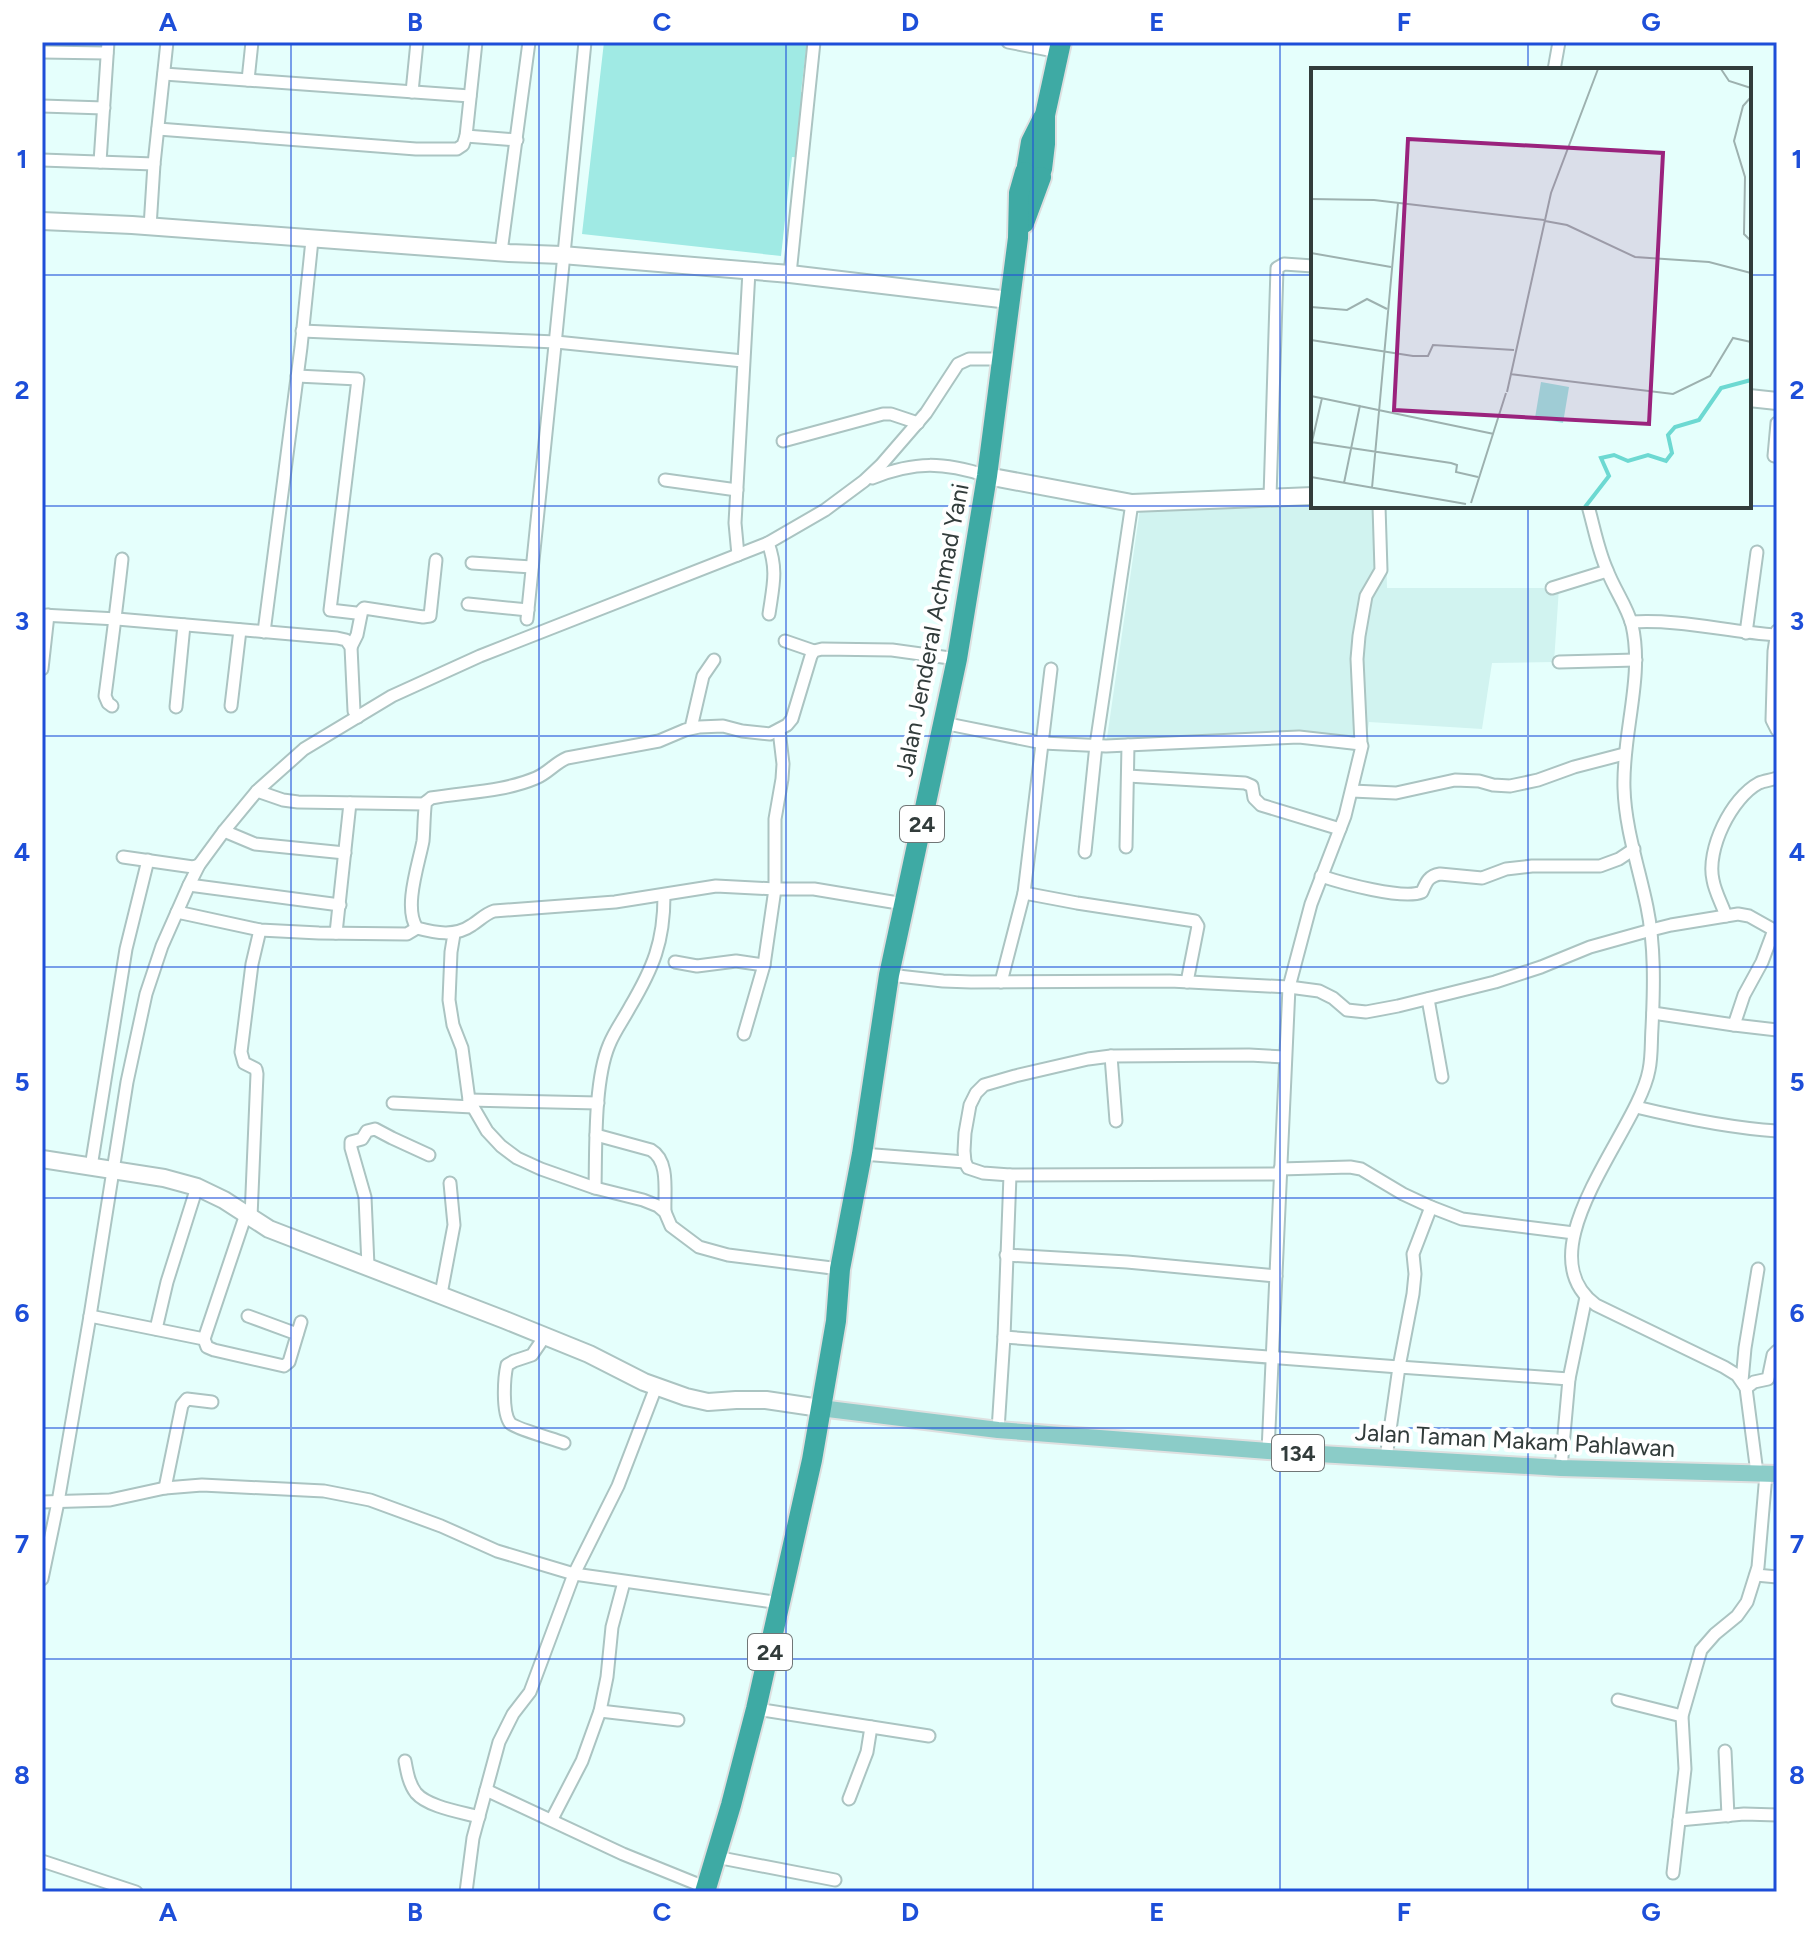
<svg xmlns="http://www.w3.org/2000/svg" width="1819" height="1934" font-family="Figtree,sans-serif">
  <rect width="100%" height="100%" fill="#e5fffc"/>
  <polygon fill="#d1f3f0" points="1313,502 1313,506 1385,506 1387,588 1559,588 1554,662 1492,663 1482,729 1369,722 1366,742 1106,745 1140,509"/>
  <polygon fill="#a0eae4" points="604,42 807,42 801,92 812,94 805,158 792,157 781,256 582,234"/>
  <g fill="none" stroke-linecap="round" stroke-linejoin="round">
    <defs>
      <g id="street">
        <polyline points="1008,42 1059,52"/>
        <polyline points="42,52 107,53"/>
        <polyline points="1554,70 1559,42"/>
        <polyline points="164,74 470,96"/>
        <polyline points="248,80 252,42"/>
        <polyline points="412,92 417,42"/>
        <polyline points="42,106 104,108"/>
        <polyline points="158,129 416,149 457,149 463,145 466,136 476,42"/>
        <polyline points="466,136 517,140"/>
        <polyline points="42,160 154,164"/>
        <polyline points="100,162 108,42"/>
        <polyline points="150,227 154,164 167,42"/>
        <polyline points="501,252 529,42"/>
        <polyline points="790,274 814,42"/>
        <polyline points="302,331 556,342 743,361"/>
        <polyline points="297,376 358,379 330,610 356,613"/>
        <polyline points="783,441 883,414 891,414 918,423"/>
        <polyline points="1774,456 1777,423"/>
        <path d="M 872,478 C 916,461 943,462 987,476"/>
        <polyline points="665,480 737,490"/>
        <polyline points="1270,497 1277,268 1284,264 1313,266"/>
        <path d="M 1588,506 C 1594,527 1598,550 1607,570 C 1614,589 1627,606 1632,625 C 1644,677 1622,734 1624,788 C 1625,828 1639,868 1647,907 C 1655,946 1654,987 1652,1028 C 1651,1041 1652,1056 1649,1070 C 1638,1131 1522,1251 1596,1305 L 1724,1367 L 1737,1375 L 1746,1388 L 1757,1473"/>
        <path d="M 768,543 C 778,570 773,586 769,614"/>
        <polyline points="738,555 735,523 749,271"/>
        <polyline points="472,563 532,567"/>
        <polyline points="1552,588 1607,571"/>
        <polyline points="468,604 528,610"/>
        <polyline points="42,615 117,619 337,638 346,640 351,647 354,711 358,717"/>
        <path d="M 527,619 C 548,427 565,234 585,42"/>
        <path d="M 1631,622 C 1683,619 1726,632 1777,635"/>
        <polyline points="1777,631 1774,651 1772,720 1777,730"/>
        <polyline points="264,632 301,347 312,240"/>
        <polyline points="1746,633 1757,552"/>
        <polyline points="785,641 814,651"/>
        <polyline points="351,647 357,635 362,610 364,608 423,617 430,616 436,560"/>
        <polyline points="1559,662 1636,660"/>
        <polyline points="42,669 48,615"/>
        <path d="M 112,706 L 108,703 L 105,696 C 111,650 117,605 122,559"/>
        <polyline points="231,706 240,630"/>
        <polyline points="176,707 184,625"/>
        <polyline points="943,723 1043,743 1106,746 1299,737 1361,744 1362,746 1345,816 1311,904 1289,987 1268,1451"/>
        <polyline points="691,728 703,676 714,660"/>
        <polyline points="1361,744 1357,659 1359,636 1366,596 1381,570 1379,506"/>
        <polyline points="1128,776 1245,783 1252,786 1254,798 1261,805 1340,829"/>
        <polyline points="257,791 283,800 298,802 425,804"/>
        <polyline points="1352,791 1396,793 1455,780 1479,781 1493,785 1510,786 1538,780 1574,767 1624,754"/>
        <polyline points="224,831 255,844 345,853"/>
        <polyline points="1126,847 1128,745"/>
        <polyline points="1085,852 1096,745 1132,503"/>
        <polyline points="123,857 193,867 199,865"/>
        <path d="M 1321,876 C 1342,883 1403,900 1422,892 C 1426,883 1428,876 1440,874 L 1482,878 L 1506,869 L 1532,866 L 1600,866 L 1619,859 L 1634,849"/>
        <polyline points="189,885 340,905"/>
        <polyline points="1024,893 1077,903 1195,921 1198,926 1187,982"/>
        <path d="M 904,904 L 814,889 L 775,889 L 716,886 L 615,902 L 494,911 C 485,914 480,920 472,925 C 455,937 436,933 417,928 C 403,908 419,863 423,841 C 424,833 424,807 426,802 C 427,801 429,800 431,798 C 465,792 503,792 536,778 C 548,773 555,763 567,758 L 659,741 L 685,730 L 699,727 L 723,726 L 742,731 L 770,734 L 787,725 L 792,719 L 811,656 L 814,651 L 822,649 L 892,650 L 957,659"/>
        <polyline points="177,912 260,930 319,933 407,934 417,928"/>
        <path d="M 1726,916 C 1722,904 1715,892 1713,880 C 1706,850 1731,798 1759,783 C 1764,781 1771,780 1777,778"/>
        <polyline points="336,933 350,803"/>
        <polyline points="454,934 451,952 449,1000 453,1025 462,1048 469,1100 487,1131 501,1146 517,1158 541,1169 595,1188 643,1200 658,1206 665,1212 671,1226 699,1247 728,1255 840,1269"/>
        <polyline points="675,962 697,966 736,961 764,965"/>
        <polyline points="889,975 943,981 971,982 1170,981 1289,987 1319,991 1333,998 1347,1010 1366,1012 1398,1006 1495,982 1541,967 1590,947 1651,930 1671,925 1738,914 1749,916 1774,930 1762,962 1744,995 1734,1025 1653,1013"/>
        <polyline points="1001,982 1024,893 1051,669"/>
        <polyline points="1428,999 1442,1077"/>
        <polyline points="1734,1025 1777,1030"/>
        <polyline points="744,1034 764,965 775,889 775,819 782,779 783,764 779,730"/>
        <polyline points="1111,1056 1116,1121"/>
        <polyline points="469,1100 598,1103"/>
        <polyline points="393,1103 473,1107"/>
        <path d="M 1636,1107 C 1682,1118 1730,1128 1777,1131"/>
        <path d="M 596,1135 L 651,1150 C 670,1161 664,1193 665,1212"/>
        <polyline points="862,1154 965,1162"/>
        <polyline points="91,1167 126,949 148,860"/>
        <polyline points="1280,1169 1350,1167 1361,1169 1403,1194 1431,1207 1462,1219 1574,1233"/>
        <polyline points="1280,1174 1010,1175 983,1173 968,1168 965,1162 964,1151 965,1133 970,1105 976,1093 984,1085 1015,1076 1088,1059 1111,1056 1249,1055 1285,1057"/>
        <path d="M 595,1188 C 596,1148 594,1081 609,1045 C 614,1032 623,1020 630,1007 C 653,968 664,942 664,896"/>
        <polyline points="251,1217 257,1074 256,1069 244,1063 241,1052 252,964 260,930"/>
        <polyline points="1006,1255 1127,1262 1276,1276"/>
        <polyline points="368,1266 365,1197 351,1148 351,1142 362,1139 367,1131 375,1129 392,1138 429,1155"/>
        <polyline points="441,1294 454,1225 450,1183"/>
        <polyline points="90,1316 204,1339 207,1347 214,1350 284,1366 289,1362 301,1322"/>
        <polyline points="248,1316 297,1334"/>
        <polyline points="156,1329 167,1282 197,1187"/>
        <path d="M 545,1336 L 532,1355 L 514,1361 L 507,1365 C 504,1378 502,1412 510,1423 C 516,1429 554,1439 564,1443"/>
        <polyline points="1004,1337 1399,1367 1413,1294 1415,1274 1413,1254 1431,1207"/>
        <polyline points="204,1339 246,1214"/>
        <polyline points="1742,1381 1745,1348 1758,1269"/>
        <polyline points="1746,1388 1754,1382 1768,1379 1773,1355 1777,1351"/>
        <polyline points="998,1430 1004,1337 1010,1175"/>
        <polyline points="1386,1458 1399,1367 1569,1379"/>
        <polyline points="1561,1468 1569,1379 1586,1297"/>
        <polyline points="165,1488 182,1405 187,1399 212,1402"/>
        <polyline points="42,1502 110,1500 165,1488 202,1485 324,1491 370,1500 441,1526 497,1551 574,1574 781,1603"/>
        <polyline points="1756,1575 1777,1577"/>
        <polyline points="42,1579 58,1502 90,1316 127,1082 146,994 162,946 189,885 199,865 224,831 257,791 304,749 392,696 480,656 768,543 825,510 864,481 881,465 926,413 958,364 969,359 1002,359"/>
        <polyline points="1618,1700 1682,1716"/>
        <polyline points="756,1709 929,1736"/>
        <polyline points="600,1711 678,1720"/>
        <polyline points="1725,1751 1728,1816"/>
        <path d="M 405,1761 C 407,1772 409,1784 416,1793 C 428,1807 461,1812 479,1817"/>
        <polyline points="486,1790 623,1854 707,1888"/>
        <polyline points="849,1799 867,1752 871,1727"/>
        <polyline points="552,1819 582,1761 600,1711 607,1677 612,1627 624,1582"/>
        <polyline points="1679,1820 1744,1814 1777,1815"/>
        <polyline points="716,1857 835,1880"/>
        <polyline points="42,1861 136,1892"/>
        <polyline points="1673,1873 1685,1769 1682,1716 1701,1650 1715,1634 1737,1616 1747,1602 1758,1567 1766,1474"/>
        <polyline points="466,1892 473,1838 499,1742 513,1714 530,1692 574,1574 618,1486 656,1387"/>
      </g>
      <g id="secondary">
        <polyline points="42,221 132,225 509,253 562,255 790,274 1009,300"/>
        <polyline points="1749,398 1777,401"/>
        <polyline points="987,476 1132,503 1313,496"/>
        <polyline points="42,1159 164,1178 197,1187 224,1200 269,1229 505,1320 589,1354 644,1382 686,1397 708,1402 736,1400 766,1400 820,1408"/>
      </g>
      <polyline id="primary" points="820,1408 998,1430 1268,1451 1561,1468 1777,1474"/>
      <g id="highway">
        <polyline points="1027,166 1031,142 1043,118"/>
        <polyline points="1042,169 1045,144 1045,115 1061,42"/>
        <polyline points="1024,223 1041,177"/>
        <polyline points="705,1892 731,1805 756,1709 812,1460 836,1321 840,1269 862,1154 889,975 957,659 987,476 1018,238 1019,193 1025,172"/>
      </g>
    </defs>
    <use href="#street" stroke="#abc4c2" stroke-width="15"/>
    <use href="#secondary" stroke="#abc4c2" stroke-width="20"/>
    <use href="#primary" stroke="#dee0e0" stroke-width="20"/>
    <use href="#highway" stroke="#dee0e0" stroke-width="24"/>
    <use href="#street" stroke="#fff" stroke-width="11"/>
    <use href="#secondary" stroke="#fff" stroke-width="16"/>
    <use href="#primary" stroke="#8bccc8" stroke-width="16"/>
    <use href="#highway" stroke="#3eaaa4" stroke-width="20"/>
  </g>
  <path fill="none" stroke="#1d4ed8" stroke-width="2" stroke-opacity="0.55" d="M 291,42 L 291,1892M 539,42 L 539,1892M 786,42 L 786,1892M 1033,42 L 1033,1892M 1280,42 L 1280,1892M 1528,42 L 1528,70M 42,275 L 1313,275M 1749,275 L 1777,275M 42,506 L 1313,506M 1528,506 L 1528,1892M 1749,506 L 1777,506M 42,736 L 1777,736M 42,967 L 1777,967M 42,1198 L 1777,1198M 42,1428 L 1777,1428M 42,1659 L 1777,1659"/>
  <g text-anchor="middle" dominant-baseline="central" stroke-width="8" stroke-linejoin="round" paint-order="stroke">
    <g fill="#fff" stroke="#707676" stroke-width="2">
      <rect x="900" y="806" width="44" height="36" rx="6"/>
      <rect x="1272" y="1435" width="52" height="36" rx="6"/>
      <rect x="748" y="1634" width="44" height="36" rx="6"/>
    </g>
    <g font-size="22" font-weight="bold" fill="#323c3b">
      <text x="922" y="824">24</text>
      <text x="1298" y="1453">134</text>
      <text x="770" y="1652">24</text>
    </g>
    <g font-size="24" fill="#323c3b" stroke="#fff">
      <text transform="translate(932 630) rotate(-79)">Jalan Jenderal Achmad Yani</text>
      <text transform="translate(1515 1440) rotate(3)">Jalan Taman Makam Pahlawan</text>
    </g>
  </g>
  <g transform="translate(1311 68)">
    <rect width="440" height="440" fill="#e5fffc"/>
    <path d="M 230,314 L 258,319 L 252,355 L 224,350 Z" fill="#a0eae4"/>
    <path fill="none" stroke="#6dd9d2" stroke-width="4" d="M 274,439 L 298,408 L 290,390 L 303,387 L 317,393 L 337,387 L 355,393 L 361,385 L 357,367 L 364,359 L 388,352 L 410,320 L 440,312"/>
    <path fill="none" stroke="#9db1af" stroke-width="2" d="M 410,1 L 418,13 L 440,20M 440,29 L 432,38 L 423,73 L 434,109 L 433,166 L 440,173M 0,131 L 63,132 L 233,152M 234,153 L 256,157 L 324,189 L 398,194 L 440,205M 0,185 L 80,199M 0,239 L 36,242 L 56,231 L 76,241M 0,272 L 102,288 L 117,288 L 122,277 L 203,282M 199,306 L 362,326 L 399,308 L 422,270 L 440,274M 196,324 L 240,125 L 287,1M 0,328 L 183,366M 0,374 L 140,395 L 146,397 L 145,404 L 167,409M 0,378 L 11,330M 0,409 L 155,436M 33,415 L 49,337M 61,420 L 87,135M 160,435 L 195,325"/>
    <path fill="#9a237d" fill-opacity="0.15" stroke="#9a237d" stroke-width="4" d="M 97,71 L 352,85 L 338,356 L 83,342 Z"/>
    <rect width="440" height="440" fill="none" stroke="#323c3b" stroke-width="4"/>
  </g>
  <rect width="1819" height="1934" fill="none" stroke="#ffffff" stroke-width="88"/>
  <rect x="44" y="44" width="1731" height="1846" fill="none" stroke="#1d4ed8" stroke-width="3"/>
  <g font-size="26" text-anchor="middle" font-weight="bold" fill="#1d4ed8">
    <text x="168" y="31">A</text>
    <text x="415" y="31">B</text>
    <text x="662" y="31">C</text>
    <text x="910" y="31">D</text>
    <text x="1157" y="31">E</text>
    <text x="1404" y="31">F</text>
    <text x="1651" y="31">G</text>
    <text x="22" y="168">1</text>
    <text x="1797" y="168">1</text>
    <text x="22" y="399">2</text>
    <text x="1797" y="399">2</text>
    <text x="22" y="630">3</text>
    <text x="1797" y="630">3</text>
    <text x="22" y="861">4</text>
    <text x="1797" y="861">4</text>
    <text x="22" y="1091">5</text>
    <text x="1797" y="1091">5</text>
    <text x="22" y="1322">6</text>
    <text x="1797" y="1322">6</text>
    <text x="22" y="1553">7</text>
    <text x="1797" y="1553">7</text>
    <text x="22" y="1784">8</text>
    <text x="1797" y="1784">8</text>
    <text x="168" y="1921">A</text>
    <text x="415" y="1921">B</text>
    <text x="662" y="1921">C</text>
    <text x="910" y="1921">D</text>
    <text x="1157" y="1921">E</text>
    <text x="1404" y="1921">F</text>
    <text x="1651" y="1921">G</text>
  </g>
</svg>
